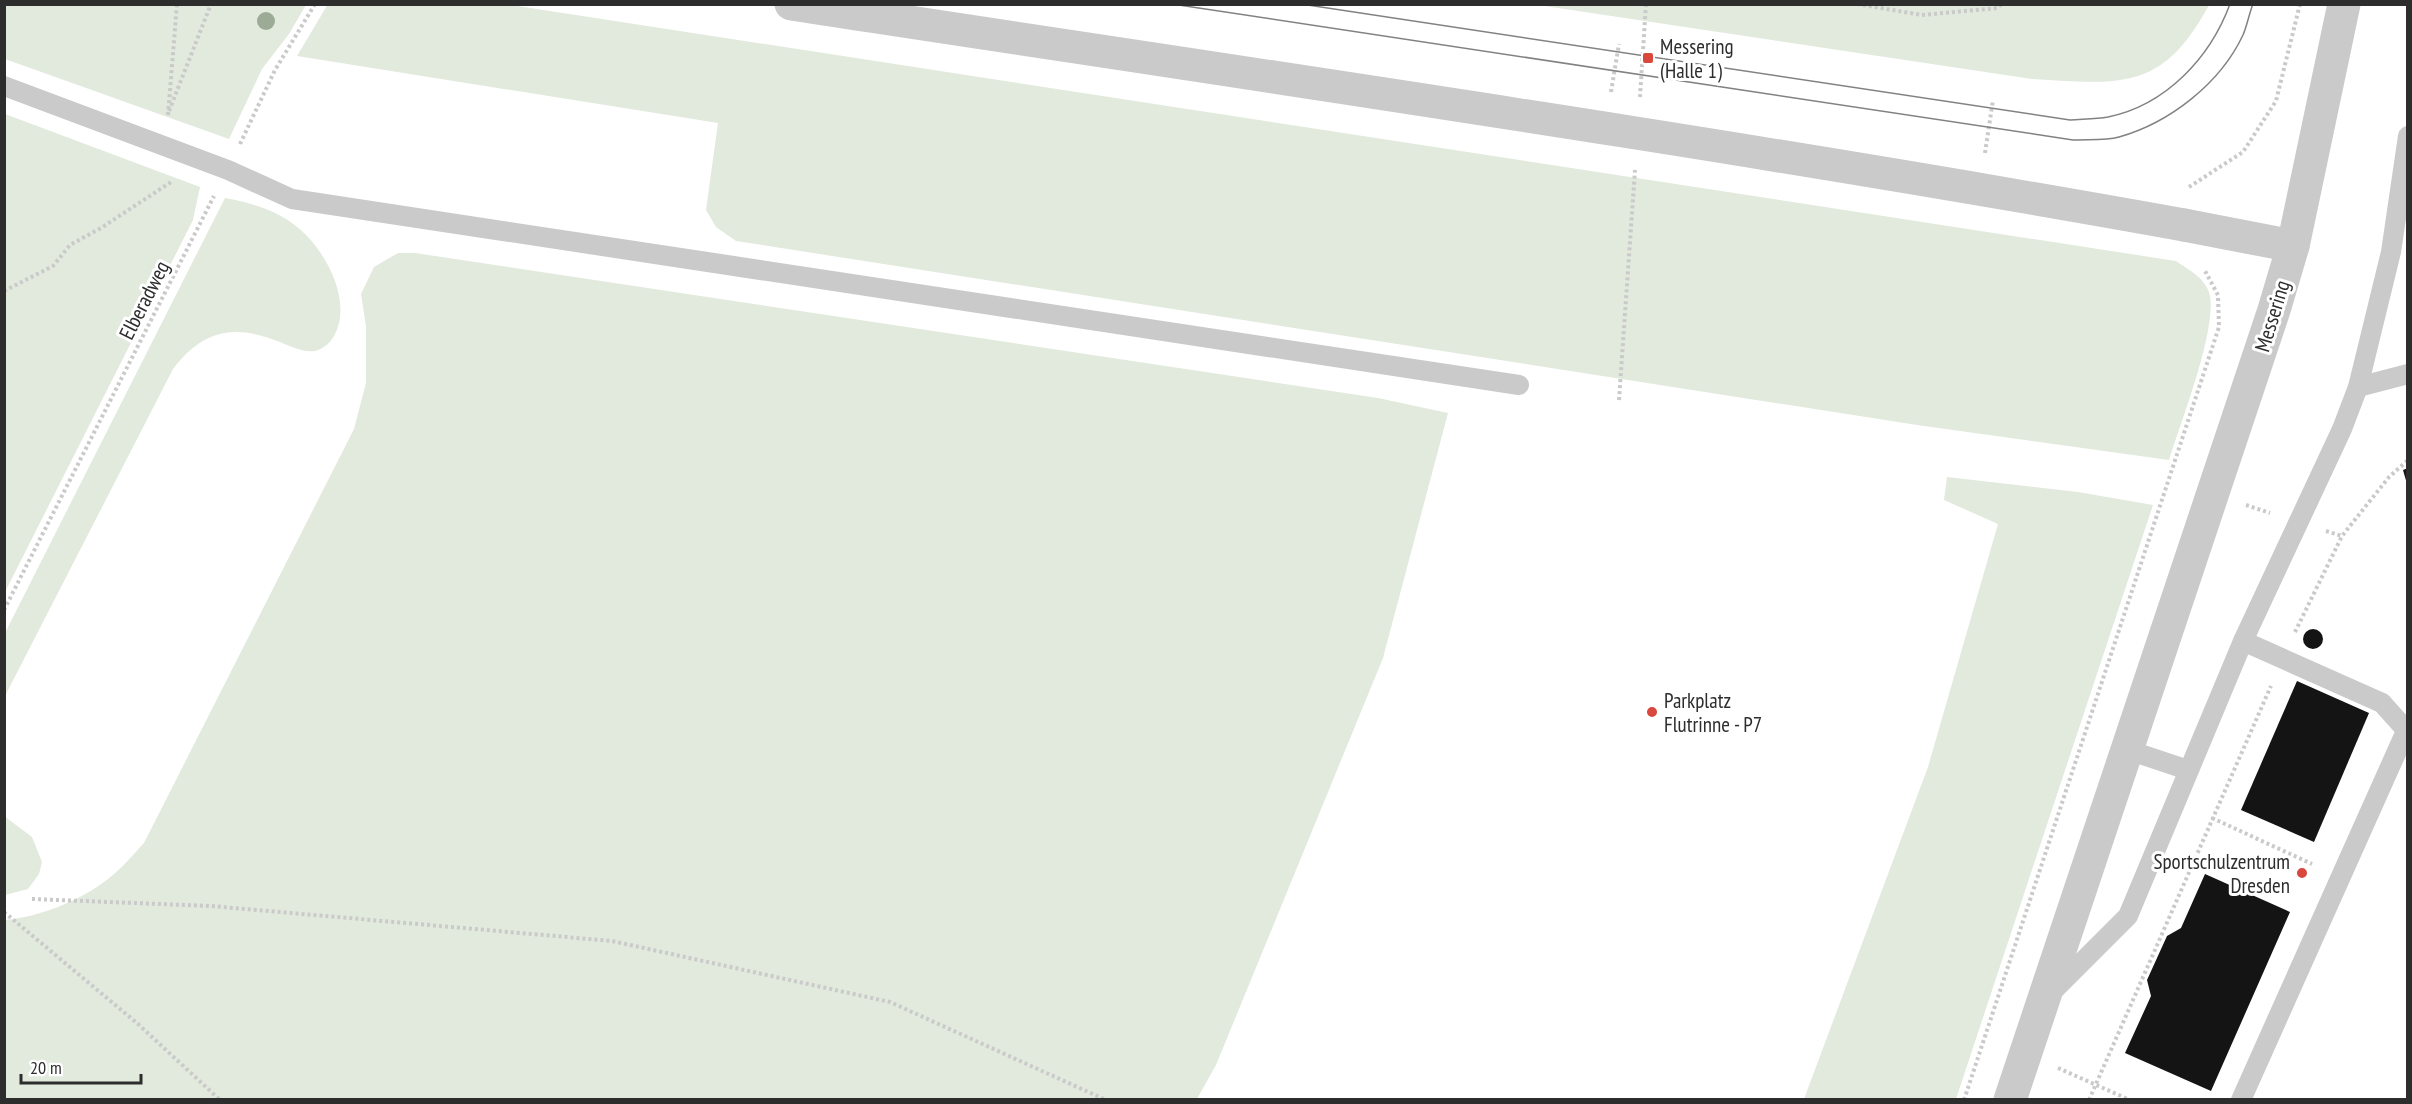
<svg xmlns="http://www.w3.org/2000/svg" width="2412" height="1104" font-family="'PT Sans Narrow',sans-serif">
  <rect width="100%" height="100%" fill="#fff"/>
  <g fill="#e1eadc">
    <path d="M 328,4 L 511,5 L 2176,261 C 2189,270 2207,279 2210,296 C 2216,333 2181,421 2169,460 L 1917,425 L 736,241 L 716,227 L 706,210 L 718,123 L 297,56 Z"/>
    <polygon points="4,5 5,4 306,5 289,34 262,69 229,139 5,59"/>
    <path d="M 1538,5 L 2209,5 C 2162,92 2121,84 2032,79 Z"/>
    <polygon points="5,114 200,187 193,220 5,592"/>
    <path d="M 225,198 C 256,204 284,212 306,235 C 329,258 351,303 335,334 C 332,341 324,349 315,351 C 304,353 290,346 280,342 C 234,324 204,329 173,369 L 5,696 L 5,633 Z"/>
    <path d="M 398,253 L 415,253 L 1378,398 L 1448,413 L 1383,658 L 1216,1065 L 1197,1099 L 5,1099 L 5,920 C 39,917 80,901 108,879 C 121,869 133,855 144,843 L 354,429 L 366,383 L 366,326 L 361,294 L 374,267 Z"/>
    <polygon points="1947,477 2078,492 2153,505 1956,1099 1804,1099 1928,767 1998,524 1944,500"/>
    <polygon points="4,816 32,837 42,862 39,874 28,889 5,895"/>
  </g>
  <g fill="#141414">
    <polygon points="2408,468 2408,484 2407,484 2403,470"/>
    <circle cx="2313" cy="639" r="10"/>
    <polygon points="2297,681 2369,713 2314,842 2241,810"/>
    <polygon points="2205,874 2290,912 2211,1091 2125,1053 2151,996 2147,980 2167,936 2181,928"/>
  </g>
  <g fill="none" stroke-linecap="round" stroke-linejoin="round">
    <g stroke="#cacaca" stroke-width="4" stroke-dasharray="3 3" stroke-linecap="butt">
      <polyline points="1857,4 1922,15 1998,8 2001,4"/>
      <polyline points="1611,92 1619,44"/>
      <polyline points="1640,97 1646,4"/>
      <polyline points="169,111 211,4"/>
      <polyline points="168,115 177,4"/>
      <polyline points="240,144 275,70 315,4"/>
      <polyline points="1985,153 1993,100"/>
      <polyline points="2189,187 2243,152 2276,101 2300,4"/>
      <polyline points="4,291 53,266 70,245 101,228 171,182"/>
      <polyline points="1619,400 1635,170"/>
      <polyline points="2246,505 2270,513"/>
      <polyline points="2326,531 2342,536 2389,477 2408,460"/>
      <polyline points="4,610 214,196"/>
      <polyline points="2295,632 2342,536"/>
      <polyline points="2212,818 2312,864"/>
      <polyline points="32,899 211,906 612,941 890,1002 1106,1100"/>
      <polyline points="4,912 138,1024 220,1100"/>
      <polyline points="2058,1068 2130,1100"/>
      <polyline points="1964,1100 2219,327 2218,295 2204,269"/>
      <polyline points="2089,1100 2271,686"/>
    </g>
    <g stroke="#cacaca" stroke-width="20">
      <polyline points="4,86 228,170 292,199 1519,385"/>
      <polyline points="2358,387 2408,374"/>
      <polyline points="2243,641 2382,703 2408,732"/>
      <polyline points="2128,750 2188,770"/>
      <polyline points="2051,993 2128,916 2243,641 2342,429 2358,387 2391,252 2408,136"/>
      <polyline points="2241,1100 2406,731"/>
    </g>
    <g stroke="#cacaca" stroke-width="33">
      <polyline points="2184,225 2293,246"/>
      <polyline points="2010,1100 2274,310 2293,246 2344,4"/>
    </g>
    <g stroke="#828282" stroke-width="1.5">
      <path d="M 1172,4 L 2073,140 C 2087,139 2105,141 2119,137 C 2169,123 2220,84 2243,35 C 2247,26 2249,14 2253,4"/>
      <path d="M 1301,4 L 2070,120 C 2083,119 2096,119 2108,117 C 2166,105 2210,58 2230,4"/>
    </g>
    <path stroke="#cacaca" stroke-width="33" d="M 791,4 C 1256,75 1722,142 2184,225"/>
  </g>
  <circle fill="#9cab95" cx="266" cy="21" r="9"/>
  <g fill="#d8483c" stroke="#fff" stroke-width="2">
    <rect x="1642" y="52" width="12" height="12" rx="3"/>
    <circle cx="1652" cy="712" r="6"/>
    <circle cx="2302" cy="873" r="6"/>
  </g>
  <g text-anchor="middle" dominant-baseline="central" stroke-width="6" stroke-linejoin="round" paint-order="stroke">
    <g font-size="21" fill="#2d2d2d" stroke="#fff" text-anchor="start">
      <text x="1660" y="46">Messering<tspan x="1660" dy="24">(Halle 1)</tspan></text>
      <text x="1664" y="700">Parkplatz<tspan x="1664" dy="24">Flutrinne - P7</tspan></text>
      <text x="2290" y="861" text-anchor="end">Sportschulzentrum<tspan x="2290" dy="24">Dresden</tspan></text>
    </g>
    <g font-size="21" fill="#2d2d2d" stroke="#fff">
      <text transform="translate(144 300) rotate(-63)">Elberadweg</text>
      <text transform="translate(2272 316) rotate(-73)">Messering</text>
    </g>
  </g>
  <rect width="2412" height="1104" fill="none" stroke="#2d2d2d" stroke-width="12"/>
  <path d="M21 1074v9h120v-9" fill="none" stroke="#2d2d2d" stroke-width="3"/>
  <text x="30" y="1074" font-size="18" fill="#2d2d2d" stroke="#ffffff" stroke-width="4.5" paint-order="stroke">20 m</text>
</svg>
